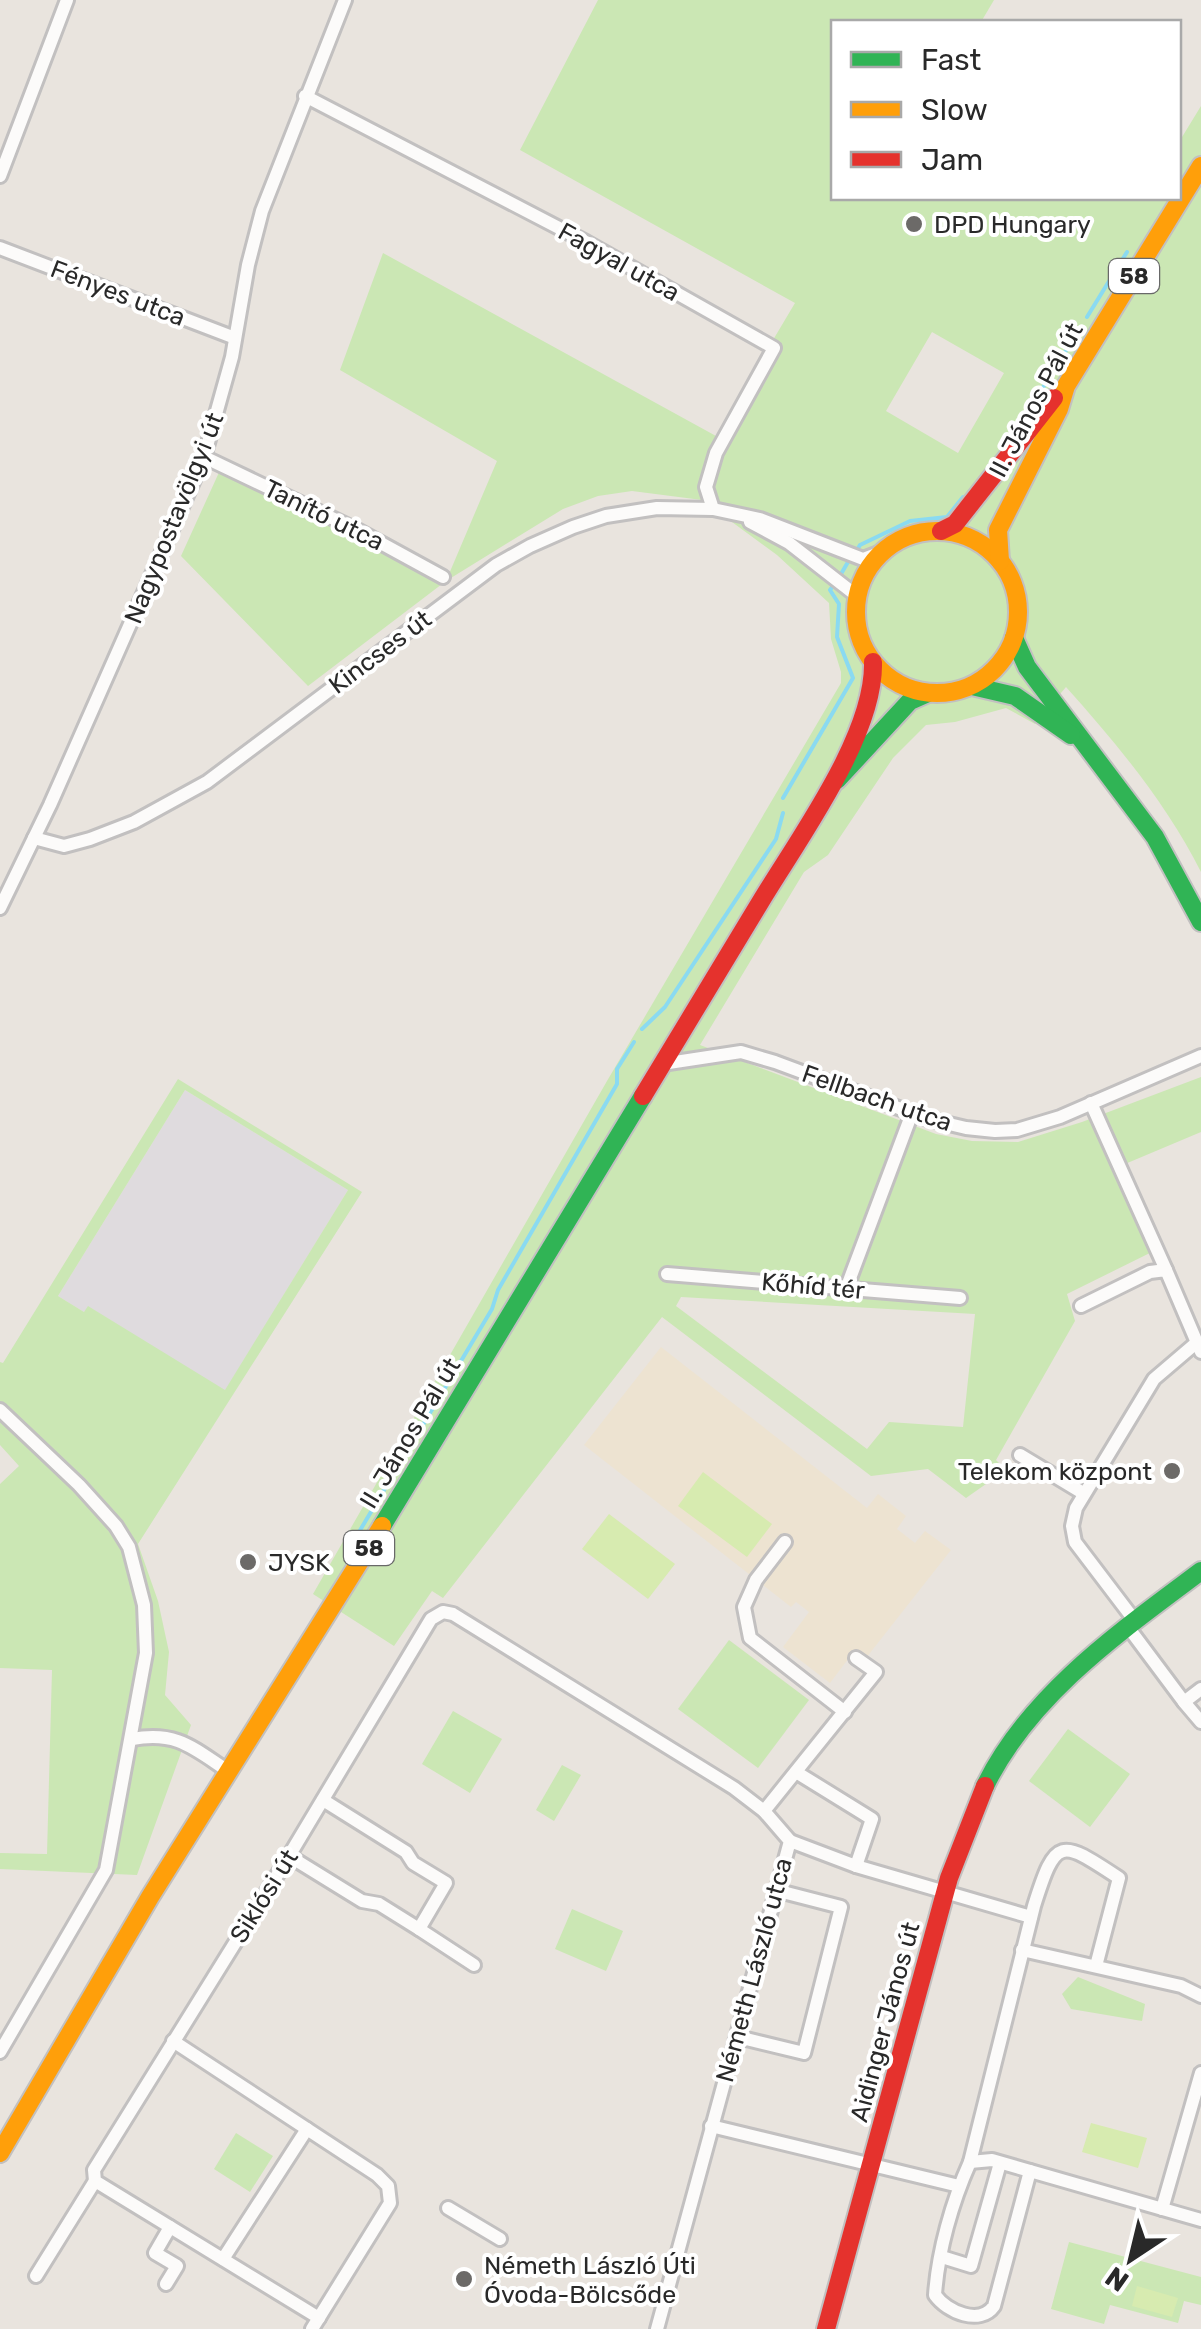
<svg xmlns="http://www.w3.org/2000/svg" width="1201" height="2329" font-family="Rubik,sans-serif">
  <rect width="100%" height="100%" fill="#e9e4de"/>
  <polygon fill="#dfdbde" points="185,1090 348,1190 225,1391 89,1307 84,1312 58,1296"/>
  <polygon fill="#ede3d1" points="661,1347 867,1508 878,1494 906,1516 897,1529 915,1543 925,1531 951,1550 866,1658 855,1650 830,1683 783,1647 809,1612 796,1602 791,1607 584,1445"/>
  <g fill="#cbe7b4" fill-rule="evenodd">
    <path d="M 598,0 L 994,0 L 981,22 L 834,22 L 834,198 L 1178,198 L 1179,142 L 1201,106 L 1201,872 C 1167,804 1117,744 1066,687 L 1035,724 L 1006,708 L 955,722 L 926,725 L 893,758 L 828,855 L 804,872 L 700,1045 L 936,1134 L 972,1141 L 1018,1142 L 1082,1122 L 1201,1077 L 1201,1132 L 1125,1164 L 1162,1247 L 1067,1294 L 1075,1321 L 996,1460 L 1006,1470 L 966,1498 L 928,1469 L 871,1476 L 662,1317 L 443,1598 L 432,1591 L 394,1646 L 313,1594 L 607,1081 L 841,683 L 841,672 L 831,639 L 829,603 L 777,555 L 702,500 L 632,491 L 598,496 L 563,509 L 446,581 L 308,686 L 181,556 L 221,468 L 446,581 L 497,461 L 340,370 L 383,253 L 716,436 L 795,303 L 520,150 ZM 932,332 L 1004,373 L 958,453 L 886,411 ZM 681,1297 L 975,1314 L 963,1427 L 889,1422 L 867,1449 L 676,1306 Z"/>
    <path d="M 178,1079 L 362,1192 L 138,1544 L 158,1601 L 169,1652 L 165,1695 L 191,1725 L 137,1875 L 0,1869 L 0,1853 L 47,1854 L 52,1670 L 0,1668 L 0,1484 L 19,1466 L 0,1445 L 0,1362 L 3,1363 ZM 185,1090 L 348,1190 L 225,1390 L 88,1306 L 84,1312 L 58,1296 Z"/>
    <polygon points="729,1640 809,1700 758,1768 678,1709"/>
    <polygon points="453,1711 502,1739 470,1793 422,1764"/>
    <polygon points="1068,1729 1130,1774 1090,1827 1029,1781"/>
    <polygon points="562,1765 581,1775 554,1821 536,1810"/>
    <polygon points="572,1909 623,1931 606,1971 555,1949"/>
    <polygon points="1078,1977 1145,2004 1142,2021 1071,2009 1062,1994"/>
    <polygon points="236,2133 273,2156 250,2192 214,2169"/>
    <polygon points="1069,2242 1201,2277 1201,2305 1184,2301 1178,2323 1110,2305 1104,2324 1051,2309"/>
  </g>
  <g fill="#d7ebb0">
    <polygon points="703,1472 772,1524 747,1557 678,1506"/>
    <polygon points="609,1514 675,1564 648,1599 582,1549"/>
    <polygon points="1091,2123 1147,2138 1138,2168 1082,2152"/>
    <polygon points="1137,2286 1178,2298 1172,2317 1132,2306"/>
  </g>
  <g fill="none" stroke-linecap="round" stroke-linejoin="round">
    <g stroke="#8adaf1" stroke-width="4">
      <polyline points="1087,317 1127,252"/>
      <polyline points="1013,435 1077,333"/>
      <polyline points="857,550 860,545 910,521 947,517 963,497"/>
      <polyline points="841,574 848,562"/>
      <polyline points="783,798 853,678 837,637 839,604 830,590 833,586"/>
      <polyline points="642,1029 665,1007 776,839 783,813"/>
      <polyline points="356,1537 492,1309 498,1290 617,1084 617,1069 634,1042"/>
    </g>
    <defs>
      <g id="street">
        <polyline points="305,96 586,242 774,348 716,453 706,487 713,509"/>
        <polyline points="0,176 67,0"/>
        <polyline points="0,248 235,338"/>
        <polyline points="204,457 357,530 443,577"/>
        <polyline points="750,522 789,543 857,596"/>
        <polyline points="34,838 64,846 90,839 134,822 207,782 496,565 530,546 573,527 606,516 657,508 713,509 760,519 863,559 884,551"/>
        <polyline points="0,908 50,805 204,457 232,357 248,265 262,211 345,0"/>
        <polyline points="662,1064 741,1052 775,1062 928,1119 966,1128 995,1131 1017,1130 1060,1117 1201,1056"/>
        <polyline points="1091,1103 1166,1270"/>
        <polyline points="667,1274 960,1298"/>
        <polyline points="846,1289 912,1113"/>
        <polyline points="1081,1306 1150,1272 1166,1270 1201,1352"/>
        <polyline points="0,1410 79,1485 116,1526 129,1547 144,1605 146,1653 106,1870 0,2052"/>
        <polyline points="1020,1455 1083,1493"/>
        <polyline points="785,1542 756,1580 744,1607 750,1638 845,1712"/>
        <polyline points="1135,1621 1075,1542 1072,1526 1076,1508 1154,1379 1195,1344"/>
        <polyline points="1128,1627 1184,1702 1201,1689"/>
        <polyline points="1184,1702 1201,1722"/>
        <path d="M 132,1739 C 176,1731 192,1747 228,1771"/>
        <polyline points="796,1772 872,1819 856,1866"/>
        <polyline points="764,1811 876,1672 856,1658"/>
        <polyline points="790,1841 856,1866 1031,1917"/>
        <polyline points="289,1856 362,1901 379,1904 419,1929 446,1883 413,1863 406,1852 323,1800"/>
        <polyline points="419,1929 474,1965"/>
        <polyline points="1022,1950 1181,1986 1201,1996"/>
        <polyline points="738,2037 804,2053 841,1907 775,1890"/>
        <polyline points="173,2041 377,2175 388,2186 390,2203 312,2329"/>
        <polyline points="711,2126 959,2186"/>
        <polyline points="970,2162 992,2160 1201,2220"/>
        <path d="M 1030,2171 L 994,2306 C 980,2326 947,2312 935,2295 C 938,2251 952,2202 970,2162 L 1034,1906 C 1056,1836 1060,1839 1119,1878 L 1096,1966"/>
        <polyline points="448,2208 500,2239"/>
        <polyline points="1162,2209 1201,2073"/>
        <polyline points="942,2257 971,2266 1000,2163"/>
        <polyline points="223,2259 307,2129"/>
        <polyline points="36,2276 95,2181"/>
        <polyline points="166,2284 177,2266 155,2253 170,2227"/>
        <polyline points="319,2318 95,2181 94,2170 289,1856 431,1619 443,1612 453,1614 734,1788 764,1811 790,1841 657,2329"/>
      </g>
      <g id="fast">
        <polyline points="1014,638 1027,667 1155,837 1201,922"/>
        <polyline points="972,686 1015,696 1071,735"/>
        <polyline points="837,780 910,701 928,693"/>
        <polyline points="382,1526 643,1096"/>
        <path d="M 985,1786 C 1030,1694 1121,1631 1201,1571"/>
      </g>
      <g id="slow">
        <circle cx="937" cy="612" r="81"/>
        <polyline points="1000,561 998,530 1059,409 1066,386 1201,166"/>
        <polyline points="0,2153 150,1897 382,1526"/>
      </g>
      <g id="jam">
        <polyline points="941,531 955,524 1054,398"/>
        <path d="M 643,1096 C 682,1031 722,966 761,901 C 799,838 875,735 873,662"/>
        <polyline points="826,2329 949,1878 985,1786"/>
      </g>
    </defs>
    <use href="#street" stroke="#c2c0c0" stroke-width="18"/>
    <use href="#fast" stroke="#c2c0c0" stroke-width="22"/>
    <use href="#slow" stroke="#c2c0c0" stroke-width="22"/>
    <use href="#jam" stroke="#c2c0c0" stroke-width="22"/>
    <use href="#street" stroke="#fcfbfa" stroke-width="12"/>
    <use href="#fast" stroke="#30b455" stroke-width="18"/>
    <use href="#slow" stroke="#ff9f0a" stroke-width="18"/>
    <use href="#jam" stroke="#e5322d" stroke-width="18"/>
  </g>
  <g fill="#6c6a68" stroke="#fff" stroke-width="4">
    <circle cx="914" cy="224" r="10"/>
    <circle cx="1172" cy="1471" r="10"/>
    <circle cx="248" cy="1562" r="10"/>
    <circle cx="464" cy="2279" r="10"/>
  </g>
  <g text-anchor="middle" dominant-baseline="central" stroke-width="8" stroke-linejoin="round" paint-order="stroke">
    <g fill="#fff" stroke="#696969" stroke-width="2.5">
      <rect x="1109" y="259" width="50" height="34" rx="8"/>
      <rect x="344" y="1531" width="50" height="34" rx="8"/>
    </g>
    <g font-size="22" font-weight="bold" fill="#292929">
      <text x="1134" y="276">58</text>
      <text x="369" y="1548">58</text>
    </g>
    <g font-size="25" fill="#292929" stroke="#fff" text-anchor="start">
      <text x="934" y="224">DPD Hungary</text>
      <text x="1152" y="1471" text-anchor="end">Telekom központ</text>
      <text x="268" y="1562">JYSK</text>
      <text x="484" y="2265">Németh László Úti<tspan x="484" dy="29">Óvoda-Bölcsőde</tspan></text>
    </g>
    <g font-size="25" fill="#292929" stroke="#fff">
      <text transform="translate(619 262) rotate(29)">Fagyal utca</text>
      <text transform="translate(118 293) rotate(21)">Fényes utca</text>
      <text transform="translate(1036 400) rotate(-62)">II. János Pál út</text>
      <text transform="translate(324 515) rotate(26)">Tanító utca</text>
      <text transform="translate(174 518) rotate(-68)">Nagypostavölgyi út</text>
      <text transform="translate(380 652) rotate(-37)">Kincses út</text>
      <text transform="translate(877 1098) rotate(19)">Fellbach utca</text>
      <text transform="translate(813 1286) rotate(5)">Kőhíd tér</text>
      <text transform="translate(410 1433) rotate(-59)">II. János Pál út</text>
      <text transform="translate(264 1896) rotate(-58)">Siklósi út</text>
      <text transform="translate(754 1970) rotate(-75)">Németh László utca</text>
      <text transform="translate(885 2022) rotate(-75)">Aidinger János út</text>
    </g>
  </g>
  <rect x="831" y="20" width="350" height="180" fill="#ffffff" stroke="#a9a9a9" stroke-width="2.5"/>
  <rect x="851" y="52" width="50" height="15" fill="#30b455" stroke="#a9a9a9" stroke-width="2.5"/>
  <text x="921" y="70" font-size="30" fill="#292929">Fast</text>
  <rect x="851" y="102" width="50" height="15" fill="#ff9f0a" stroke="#a9a9a9" stroke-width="2.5"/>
  <text x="921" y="120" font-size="30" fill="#292929">Slow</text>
  <rect x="851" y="152" width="50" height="15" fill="#e5322d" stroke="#a9a9a9" stroke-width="2.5"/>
  <text x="921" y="170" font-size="30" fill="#292929">Jam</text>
  <g transform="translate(1131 2259) rotate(215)" stroke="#ffffff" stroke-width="8" paint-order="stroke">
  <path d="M0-8L18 38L0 25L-18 38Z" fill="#292929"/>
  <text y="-15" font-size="28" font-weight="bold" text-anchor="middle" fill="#292929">N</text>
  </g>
</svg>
